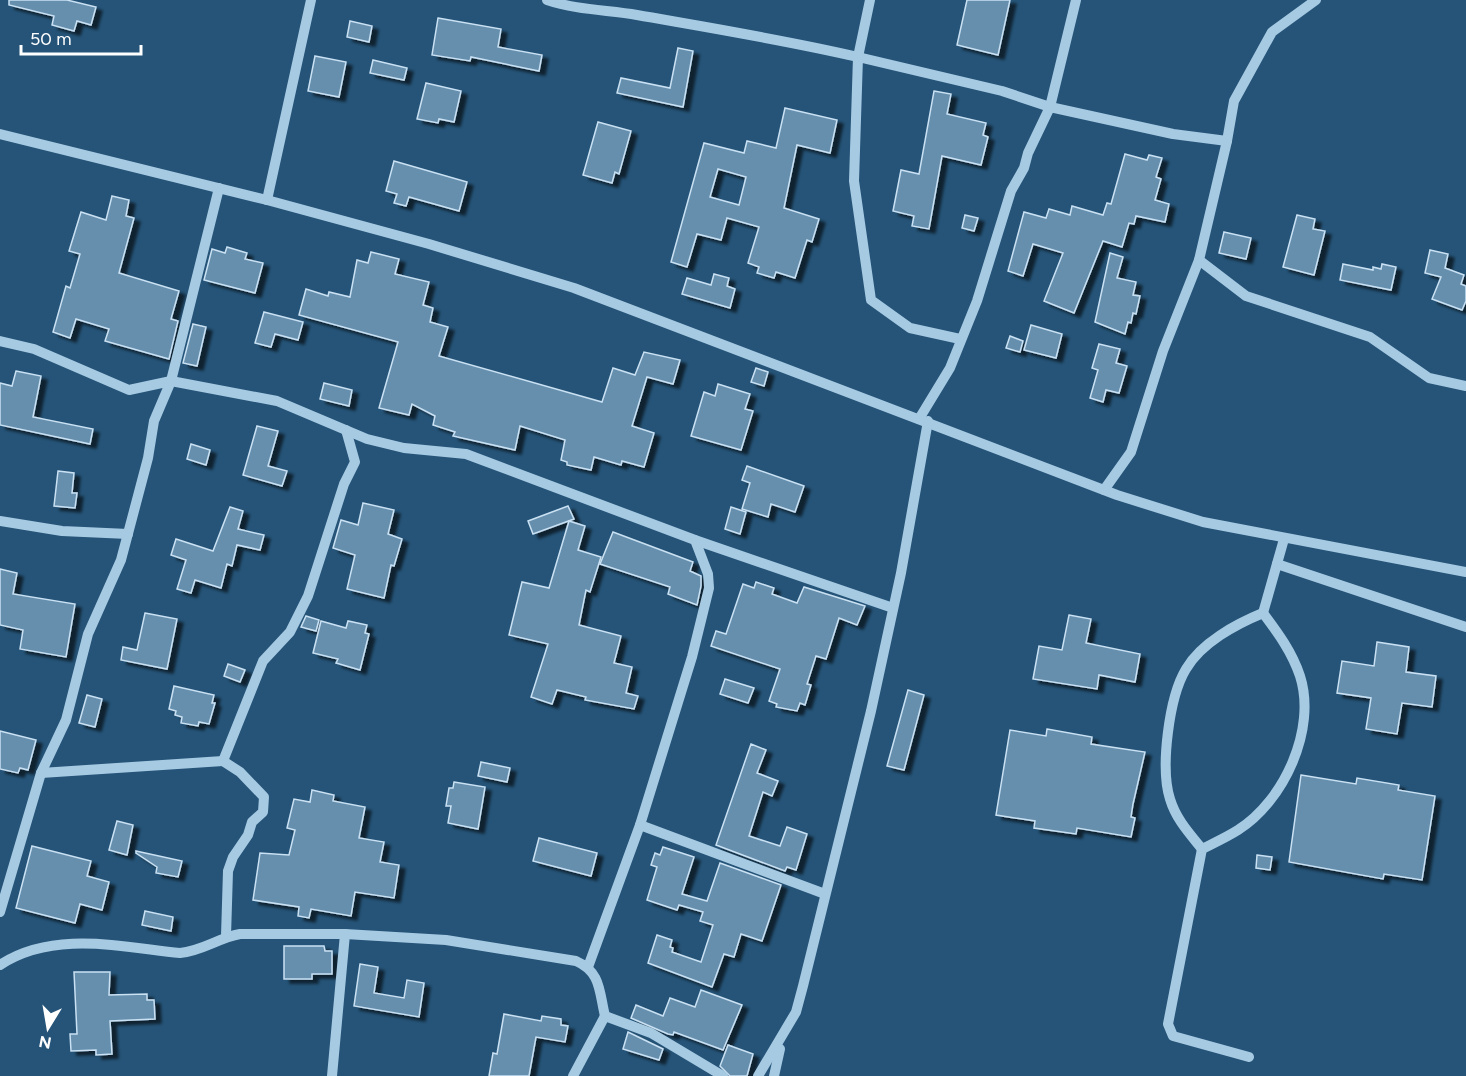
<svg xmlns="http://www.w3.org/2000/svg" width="1466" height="1076" font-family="Figtree,sans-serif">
  <defs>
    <filter id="shadow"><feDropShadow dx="6" dy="4" stdDeviation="1.5" flood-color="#0009"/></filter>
  </defs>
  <rect width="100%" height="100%" fill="#255478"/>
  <g fill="#668fae" stroke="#c9e1f3" stroke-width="1.5" fill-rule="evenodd" filter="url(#shadow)">
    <polygon points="9,0 67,0 96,7 91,25 77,21 74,31 52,25 54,16 9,5"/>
    <polygon points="967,0 1010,0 998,55 957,45"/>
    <polygon points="438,18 501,29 498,47 542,55 539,71 471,57 470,61 432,55"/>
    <polygon points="350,21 372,26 369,42 347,37"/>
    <polygon points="678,48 693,51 683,107 617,93 621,78 670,88"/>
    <polygon points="315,56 346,62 339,97 308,91"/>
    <polygon points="373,60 407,68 404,80 370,73"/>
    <polygon points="426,83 461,91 454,122 439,119 438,123 417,119"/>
    <polygon points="934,91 951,94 947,114 986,123 983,135 988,137 981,165 942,156 929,229 912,226 914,216 893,211 901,170 919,174"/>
    <path d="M 785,108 L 837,120 L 830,153 L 797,145 L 784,208 L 819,219 L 812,242 L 807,240 L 795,278 L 776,272 L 774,278 L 757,273 L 759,267 L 748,263 L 759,227 L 727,218 L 721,240 L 697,234 L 687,267 L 671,262 L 704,143 L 744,153 L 747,141 L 776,148 ZM 718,169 L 746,177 L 739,205 L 710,197 Z"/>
    <polygon points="598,122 631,131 619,174 615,172 612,183 583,175"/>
    <polygon points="1125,154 1147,160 1149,155 1162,158 1156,177 1161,179 1155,200 1169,204 1165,222 1136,216 1134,224 1129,223 1122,247 1103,241 1074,313 1044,301 1063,253 1033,244 1023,276 1008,271 1024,212 1046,218 1049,209 1070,215 1072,206 1103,215 1107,203 1111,204"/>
    <polygon points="394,161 467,182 459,211 409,197 406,206 394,203 397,194 386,191"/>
    <polygon points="112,196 129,200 126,216 134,218 119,273 179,291 171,319 178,321 169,359 105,341 109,329 76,319 70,338 53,332 66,286 70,288 80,254 69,251 81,212 106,220"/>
    <polygon points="965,215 978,218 974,231 962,228"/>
    <polygon points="1297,215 1315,219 1313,229 1325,231 1314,275 1283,267"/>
    <polygon points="1224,232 1251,238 1246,259 1219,253"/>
    <polygon points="227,247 247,253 245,259 263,263 255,293 204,280 212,249 225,253"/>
    <polygon points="1430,250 1448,254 1445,268 1464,275 1461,284 1466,286 1466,301 1462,310 1432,299 1441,277 1425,273"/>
    <polygon points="371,252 399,259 395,274 429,282 423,305 433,308 430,322 448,327 439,356 602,402 613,368 635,375 644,352 680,360 673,384 647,377 632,426 654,433 644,467 622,461 621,465 594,457 591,470 567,465 567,462 561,460 565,440 520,426 515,450 453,436 455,432 433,425 435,416 412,404 409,415 379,408 398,342 299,315 306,289 328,296 329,292 350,297 357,260 368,263"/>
    <polygon points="1110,253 1123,257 1117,278 1136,282 1133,295 1140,296 1136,314 1133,313 1131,323 1128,322 1125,334 1095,322"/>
    <polygon points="1343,264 1373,270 1373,267 1381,269 1382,264 1396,267 1391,290 1340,280"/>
    <polygon points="714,274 729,278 727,286 735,289 730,308 682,294 687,278 711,285"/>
    <polygon points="264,312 303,322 298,340 275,334 271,347 255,343"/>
    <polygon points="193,324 206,327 197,366 183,363"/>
    <polygon points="1031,325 1062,334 1056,358 1024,350"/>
    <polygon points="1010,336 1023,341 1020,352 1006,348"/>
    <polygon points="1099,344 1120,349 1116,363 1127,366 1119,393 1106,390 1103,402 1090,398 1098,370 1092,368"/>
    <polygon points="756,368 768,372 764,386 751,382"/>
    <polygon points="16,371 41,376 33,417 93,429 90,444 0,425 0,383 12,386"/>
    <polygon points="324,383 352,390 349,406 320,399"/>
    <polygon points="718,384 750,394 745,409 753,411 741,450 691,436 704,392 715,396"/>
    <polygon points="257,426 278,431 268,466 287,471 282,486 243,475"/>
    <polygon points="191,444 210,450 206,465 187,459"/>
    <polygon points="747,466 804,486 795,512 771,504 768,517 742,509 750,483 742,480"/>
    <polygon points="58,471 74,473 72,493 77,493 75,508 54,506"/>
    <polygon points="363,503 394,510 388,534 402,539 394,566 391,565 384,598 347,589 355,555 333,548 341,520 358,525"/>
    <polygon points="568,506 574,519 533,534 528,521"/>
    <polygon points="230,507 243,511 238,529 264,535 260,550 237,545 232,566 227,564 221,588 195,580 191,593 177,589 186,560 171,555 176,539 213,551"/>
    <polygon points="731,507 746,512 740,534 725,529"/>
    <polygon points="569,521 585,526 578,550 601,557 590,592 586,590 579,625 621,636 614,663 632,667 626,693 638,696 634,709 585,700 586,697 557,690 552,704 531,697 548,644 509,635 522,582 549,588"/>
    <polygon points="613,532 693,562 690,571 701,576 701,586 697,605 668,594 670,587 600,564"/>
    <polygon points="0,569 17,573 13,594 75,604 66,657 20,649 23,630 0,625"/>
    <polygon points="756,582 774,588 772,594 797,603 804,587 865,606 857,625 839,618 826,659 816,656 807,684 811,685 805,705 800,703 797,711 776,707 777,704 769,701 780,669 711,646 716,631 726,634 743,584 754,588"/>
    <polygon points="145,613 177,619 167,669 121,660 123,647 137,650"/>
    <polygon points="1069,615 1091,619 1086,643 1140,654 1135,682 1099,675 1097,689 1033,679 1039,646 1062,650"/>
    <polygon points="306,616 319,620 316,631 301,627"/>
    <polygon points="321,621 346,628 348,621 367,625 365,633 369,634 360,670 336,663 338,659 313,653"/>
    <polygon points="1377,642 1409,647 1406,672 1436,676 1432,707 1402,703 1397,734 1366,729 1371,698 1337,693 1342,661 1374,666"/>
    <polygon points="228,664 245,670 240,682 224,676"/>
    <polygon points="725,679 754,688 748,703 720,694"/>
    <polygon points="174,686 214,695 212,703 215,703 209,724 199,722 198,726 181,723 182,717 175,715 176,711 169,709"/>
    <polygon points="908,690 924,695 904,770 887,766"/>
    <polygon points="87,695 102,699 95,727 79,723"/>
    <polygon points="1047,729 1092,737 1091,744 1145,752 1133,804 1131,817 1135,818 1131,837 1077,828 1076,834 1034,828 1035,821 996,815 1010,730 1046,736"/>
    <polygon points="0,731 36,740 28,770 20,768 18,773 0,769"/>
    <polygon points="751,744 766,750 757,773 778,781 772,796 763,792 749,836 780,846 787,827 807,834 796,870 787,867 785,871 716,845"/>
    <polygon points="481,762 510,768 507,782 478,776"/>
    <polygon points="1301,775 1356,784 1357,778 1399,785 1398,790 1435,796 1422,880 1384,874 1383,879 1289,862"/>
    <polygon points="454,782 485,787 478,829 448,823 451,806 446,806 449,788 453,788"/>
    <polygon points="312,790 334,795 333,801 365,807 359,838 384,842 380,862 399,865 394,898 355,892 351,916 311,909 309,918 298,916 299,907 253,900 260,853 289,855 295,830 287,828 294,799 310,802"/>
    <polygon points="117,821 133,825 127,855 109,850"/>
    <polygon points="539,838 597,853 591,876 533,861"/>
    <polygon points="32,846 91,861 87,876 109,882 102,910 80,904 75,923 16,908"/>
    <polygon points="663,847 694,857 682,894 707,901 720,863 781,885 762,941 741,934 734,957 724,954 712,987 648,963 657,935 672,940 670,947 673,948 672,952 701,962 713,925 700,921 703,912 679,905 677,910 647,900 657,867 651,865 655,853 660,855"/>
    <polygon points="136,851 182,861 178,877 156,873 157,867 136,853"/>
    <polygon points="1257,855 1272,857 1270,870 1256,868"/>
    <polygon points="145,911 173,917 171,931 142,925"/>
    <polygon points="284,946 324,946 325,951 332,951 332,974 312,974 312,979 284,979"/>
    <polygon points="360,964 378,967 374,993 404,998 407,980 424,983 419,1017 354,1006"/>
    <polygon points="74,972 110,972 109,995 147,994 147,1000 154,1000 155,1019 110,1021 112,1054 96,1055 96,1050 71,1051 70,1034 77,1034"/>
    <polygon points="701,990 742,1005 723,1050 674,1032 673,1035 668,1034 631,1018 636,1005 663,1016 670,998 695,1007"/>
    <polygon points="504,1014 541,1021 542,1016 561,1019 561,1025 568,1026 565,1042 536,1037 529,1076 489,1076 493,1053 497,1054"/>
    <polygon points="628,1032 663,1049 659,1060 623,1049"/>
    <polygon points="728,1045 753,1054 747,1076 730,1076 720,1066"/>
  </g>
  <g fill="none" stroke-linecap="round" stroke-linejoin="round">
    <g stroke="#a7cae3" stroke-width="10">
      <path d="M 547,0 C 576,10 608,10 637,15 C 711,28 785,40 858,57 L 870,0"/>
      <polyline points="0,134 267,200 429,244 574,288 1117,495 1203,522 1466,572"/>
      <polyline points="1227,141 1199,260 1246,296 1370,337 1429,378 1466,386"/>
      <polyline points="267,200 311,0"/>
      <polyline points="960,339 910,328 871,300 854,181 858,57 1002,91 1050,107 1173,134 1227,141 1234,101 1272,32 1316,0"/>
      <polyline points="0,341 34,349 129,390 171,381 277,401 367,439 404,448 466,454 695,540 893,608"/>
      <polyline points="919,419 950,368 977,301 1011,191 1024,168 1028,153 1050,107 1076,0"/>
      <polyline points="1104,490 1131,452 1163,351 1199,260"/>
      <polyline points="0,521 62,531 128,534"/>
      <polyline points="1277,564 1466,627"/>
      <polyline points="1263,613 1284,539"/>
      <polyline points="41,773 223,761"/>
      <polyline points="640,825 825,894"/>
      <path d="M 1202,849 C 1189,833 1176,819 1170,799 C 1160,768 1169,697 1186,669 C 1201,643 1236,624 1263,613"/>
      <polyline points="0,912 41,773 66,720 88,634 121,560 148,458 154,421 171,381 219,188"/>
      <polyline points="226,936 228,871 233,857 248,835 252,822 263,812 264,797 240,772 223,761 263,661 290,632 308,596 344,484 355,462 346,430"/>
      <path d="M 0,965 C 53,930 121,947 180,953 C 202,951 218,938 240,934 L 345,934 L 446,940 L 576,961 C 601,972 599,991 605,1016 L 651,1033 L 723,1076"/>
      <polyline points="588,967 640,825 692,657 709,588 708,574 695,540"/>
      <path d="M 1249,1057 L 1173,1036 L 1168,1024 L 1202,849 C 1214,843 1227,837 1238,830 C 1284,801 1317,729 1300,676 C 1292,652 1278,633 1263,613"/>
      <polyline points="332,1076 345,934"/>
      <polyline points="573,1076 605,1016"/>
      <polyline points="758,1076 796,1012 803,986 871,711 901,573 928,421"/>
      <polyline points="774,1076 780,1049"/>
    </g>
  </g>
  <g transform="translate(48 1028) rotate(191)" stroke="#255478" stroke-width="4.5" paint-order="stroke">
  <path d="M0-4.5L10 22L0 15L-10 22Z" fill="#ffffff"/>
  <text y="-9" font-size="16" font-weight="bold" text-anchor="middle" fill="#ffffff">N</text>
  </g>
  <path d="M21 45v9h120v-9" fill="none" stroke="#ffffff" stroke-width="3"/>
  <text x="30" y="45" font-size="18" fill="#ffffff" stroke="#255478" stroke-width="4.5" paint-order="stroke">50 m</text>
</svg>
